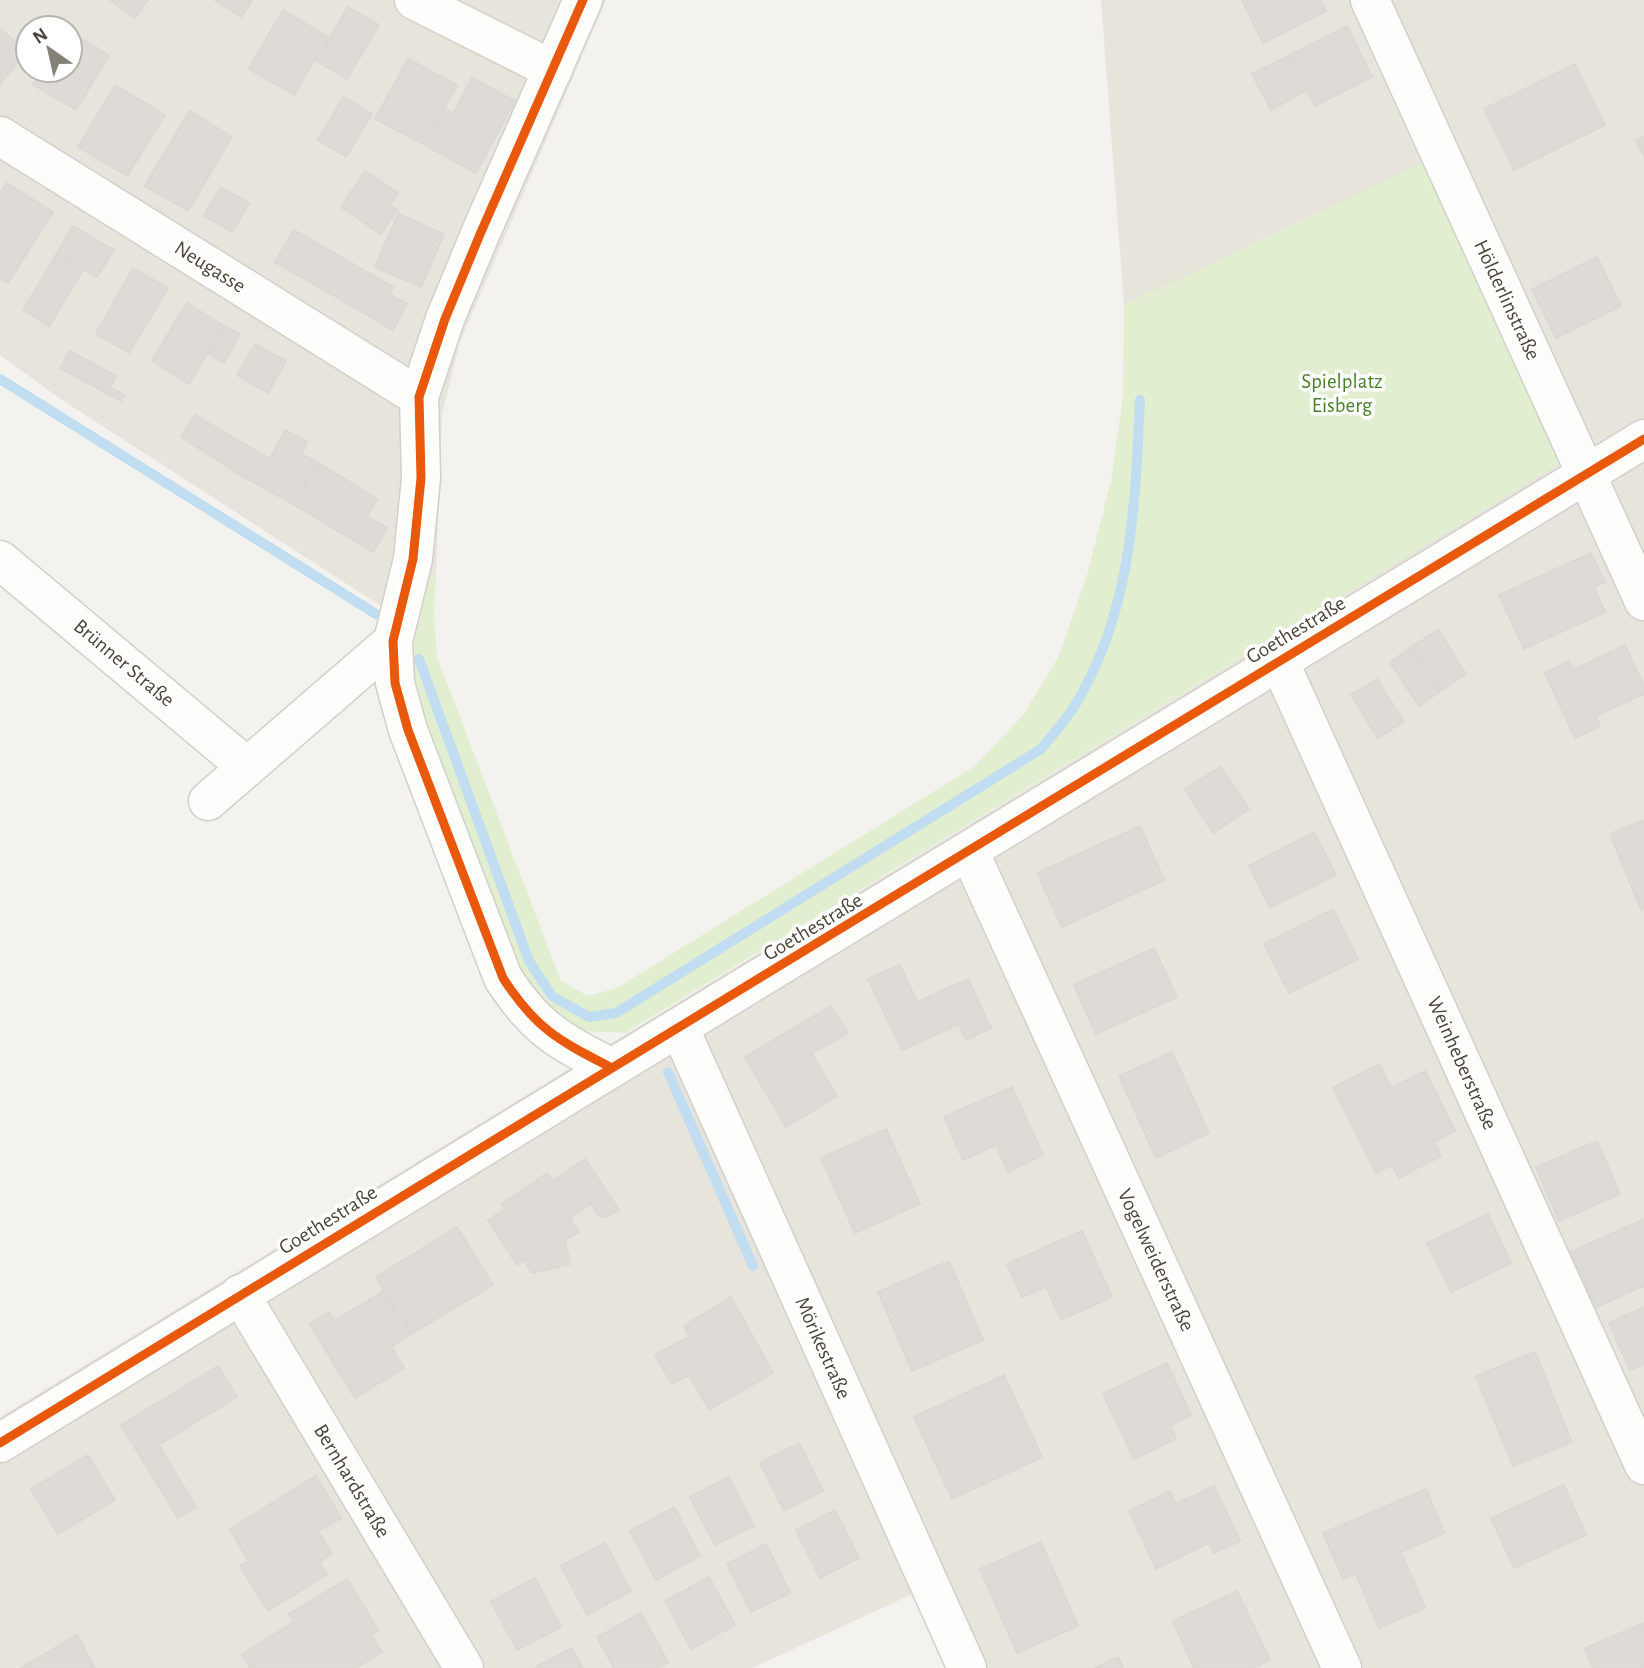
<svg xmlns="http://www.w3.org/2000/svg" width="1644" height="1668" font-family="'Alegreya Sans',sans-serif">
  <rect width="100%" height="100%" fill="#f4f2ee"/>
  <g fill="#e7e4dc" fill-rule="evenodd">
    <path d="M 0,0 L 606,0 L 460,342 L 442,414 L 436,575 L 387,610 L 62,400 L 0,355 ZM 28,28 L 70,28 L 70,70 L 28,70 Z"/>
    <polygon points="1101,0 1644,0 1644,1668 952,1668 919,1591 752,1668 0,1668 0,1417 1254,650 1124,305"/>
  </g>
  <polygon fill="#e1eecf" points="1426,161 1562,462 625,1033 583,1031 533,1003 421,725 407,638 418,584 436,575 434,614 437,657 561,981 588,996 617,988 975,766 1023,715 1059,656 1087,575 1111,481 1123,396 1124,305"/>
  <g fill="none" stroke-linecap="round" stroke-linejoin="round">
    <g stroke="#c0ddf1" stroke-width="10">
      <polyline points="0,379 376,614"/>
      <path d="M 419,659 L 529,961 L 552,996 L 589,1017 L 616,1013 L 1041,749 C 1052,735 1065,721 1074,707 C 1132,613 1135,506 1140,400"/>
      <polyline points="668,1072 753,1266"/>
    </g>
  </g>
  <g fill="#dedbd6" stroke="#dcd9d4" stroke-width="2">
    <polygon points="110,0 148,0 135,18"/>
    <polygon points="215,0 252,0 241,17"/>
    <polygon points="1242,0 1321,0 1326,11 1263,43"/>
    <polygon points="348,7 379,25 347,79 316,61"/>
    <polygon points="283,10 328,37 294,95 249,69"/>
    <polygon points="1347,26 1372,77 1315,106 1290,55"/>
    <polygon points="0,29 27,51 0,84"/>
    <polygon points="70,32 109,55 76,110 33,85 41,70 70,70"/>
    <polygon points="1290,55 1307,90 1271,110 1252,74"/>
    <polygon points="408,59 457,85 425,145 375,119"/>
    <polygon points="1575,64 1605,125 1514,170 1484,109"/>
    <polygon points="472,78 515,101 476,173 425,145 445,109 453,114"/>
    <polygon points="115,85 165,115 127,176 78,147"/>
    <polygon points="344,97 372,114 346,157 318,140"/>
    <polygon points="190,111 232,137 188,211 145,186"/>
    <polygon points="1644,136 1644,157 1636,140"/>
    <polygon points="365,171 398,193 390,205 397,210 381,234 341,207"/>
    <polygon points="7,183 53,212 8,283 0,278 0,193"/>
    <polygon points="221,187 249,203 232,232 204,216"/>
    <polygon points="398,214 444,234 421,287 375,267"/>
    <polygon points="73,226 114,250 97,277 57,253"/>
    <polygon points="294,230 393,287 389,294 407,304 393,330 275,262"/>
    <polygon points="57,253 83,270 49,326 23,310"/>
    <polygon points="1597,257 1621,306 1556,338 1532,289"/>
    <polygon points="133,268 168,288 129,353 96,334"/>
    <polygon points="187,303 224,326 189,384 152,361"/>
    <polygon points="224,326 240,334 224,363 209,354"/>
    <polygon points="255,344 286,361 268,393 237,375"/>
    <polygon points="70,351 116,376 110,387 124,395 121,401 60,368"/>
    <polygon points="195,415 256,451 242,476 181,437"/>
    <polygon points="285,430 307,442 301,454 319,463 295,505 242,476 256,451 270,459"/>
    <polygon points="319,463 377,499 367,516 387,528 373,552 295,505"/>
    <polygon points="1591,553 1605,582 1594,587 1605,612 1524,649 1499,595"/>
    <polygon points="1438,630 1466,674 1440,691 1411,647"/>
    <polygon points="1625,645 1644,687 1644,694 1595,716 1600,726 1575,738 1545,673 1569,661 1573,670"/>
    <polygon points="1411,647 1440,691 1419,706 1390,663"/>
    <polygon points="1377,679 1404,722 1378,738 1351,695"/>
    <polygon points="1220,767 1235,788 1199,811 1185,789"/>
    <polygon points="1235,788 1249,809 1213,833 1199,811"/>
    <polygon points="1644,820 1644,908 1641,910 1610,834"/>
    <polygon points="1140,826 1164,880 1062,927 1037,873"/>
    <polygon points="1314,832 1336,875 1270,908 1249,866"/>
    <polygon points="1333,909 1358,959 1289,993 1264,944"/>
    <polygon points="1154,948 1177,997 1096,1034 1074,985"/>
    <polygon points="900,965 917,1002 968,979 991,1028 966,1040 959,1024 902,1050 868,979"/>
    <polygon points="831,1006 848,1033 812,1054 837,1096 786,1127 745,1057"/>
    <polygon points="1172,1052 1209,1133 1156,1158 1119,1076"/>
    <polygon points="1379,1064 1391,1088 1425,1071 1455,1131 1434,1142 1441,1156 1399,1178 1392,1165 1376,1173 1333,1088"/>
    <polygon points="1012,1087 1043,1155 1008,1172 996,1145 963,1160 944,1117"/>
    <polygon points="886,1129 920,1204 855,1233 821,1158"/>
    <polygon points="1597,1141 1620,1194 1559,1221 1536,1167"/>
    <polygon points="585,1159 619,1210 607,1217 598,1215 591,1204 570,1218 579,1232 565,1240 570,1264 532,1273 524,1260 517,1265 488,1220 505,1209 502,1204 547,1173 553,1181"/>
    <polygon points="1488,1214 1511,1263 1451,1292 1427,1243"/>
    <polygon points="1644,1219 1644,1286 1596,1307 1571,1252"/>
    <polygon points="457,1227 493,1285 411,1334 376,1277"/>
    <polygon points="1082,1231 1112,1297 1061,1320 1046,1287 1022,1297 1007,1264"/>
    <polygon points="949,1261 983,1340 912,1371 878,1292"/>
    <polygon points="384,1291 411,1334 391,1347 404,1368 355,1398 310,1324 329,1312 334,1321"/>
    <polygon points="731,1297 773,1373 709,1410 689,1375 672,1384 655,1355 689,1337 684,1326"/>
    <polygon points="1644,1307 1644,1364 1630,1370 1609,1323"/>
    <polygon points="1535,1352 1572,1442 1513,1466 1476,1376"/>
    <polygon points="1167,1363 1191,1415 1170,1426 1176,1439 1134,1459 1103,1394"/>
    <polygon points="218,1366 237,1397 159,1445 196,1507 178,1518 121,1425"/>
    <polygon points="1004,1375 1042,1457 952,1499 914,1417"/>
    <polygon points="799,1443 823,1491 784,1511 760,1463"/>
    <polygon points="88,1455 115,1500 58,1534 31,1489"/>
    <polygon points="316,1476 341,1518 318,1531 332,1554 319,1562 327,1574 268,1611 240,1566 249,1561 230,1529"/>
    <polygon points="729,1477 754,1526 715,1545 690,1497"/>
    <polygon points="1564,1485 1586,1535 1514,1568 1491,1518"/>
    <polygon points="1214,1486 1240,1541 1214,1553 1209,1543 1156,1569 1129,1511 1170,1491 1176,1504"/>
    <polygon points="1426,1489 1444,1533 1401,1552 1425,1608 1379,1628 1356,1574 1343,1579 1323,1533"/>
    <polygon points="674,1507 700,1556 656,1580 630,1531"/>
    <polygon points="835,1510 859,1558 820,1578 796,1530"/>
    <polygon points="1041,1542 1078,1626 1017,1653 980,1569"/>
    <polygon points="605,1543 631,1591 587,1615 561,1566"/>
    <polygon points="766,1544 790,1593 751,1612 727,1564"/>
    <polygon points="709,1577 735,1625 691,1649 665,1601"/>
    <polygon points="535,1578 561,1627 517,1650 491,1602"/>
    <polygon points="347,1579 378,1630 371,1634 382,1652 356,1668 250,1668 242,1654 294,1622 289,1614"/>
    <polygon points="1237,1591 1270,1660 1253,1668 1194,1668 1173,1621"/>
    <polygon points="641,1613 668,1662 657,1668 614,1668 597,1637"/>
    <polygon points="1644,1623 1644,1668 1593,1668 1585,1648"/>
    <polygon points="77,1635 95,1668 21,1668"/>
    <polygon points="572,1648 583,1668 534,1668"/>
    <polygon points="1118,1657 1123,1668 1095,1668"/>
  </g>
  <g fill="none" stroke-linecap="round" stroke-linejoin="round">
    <defs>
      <g id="street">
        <polyline points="414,0 553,70"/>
        <path d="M 583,0 L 481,232 L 445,319 L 419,397 L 421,478 L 413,559 L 393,641 L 395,683 L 408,730 L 503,978 C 536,1029 558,1040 610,1067"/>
        <polyline points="1370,0 1644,601"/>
        <polyline points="0,136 419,397"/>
        <polyline points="0,560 247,767"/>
        <polyline points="1279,661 1644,1465"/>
        <polyline points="208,801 393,641"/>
        <polyline points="970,853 1342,1668"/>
        <polyline points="679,1027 967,1668"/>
        <polyline points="240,1294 464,1668"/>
        <path d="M 0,1443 C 546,1105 1097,776 1644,439"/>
      </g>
    </defs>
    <use href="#street" stroke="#d2d0cb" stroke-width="41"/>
    <use href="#street" stroke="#fdfdfc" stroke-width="38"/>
    <defs>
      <g id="cycleway">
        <path d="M 583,0 L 481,232 L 445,319 L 419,397 L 421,478 L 413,559 L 393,641 L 395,683 L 408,730 L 503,978 C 536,1029 558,1040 610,1067"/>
        <path d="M 0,1443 C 546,1105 1097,776 1644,439"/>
      </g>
    </defs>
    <use href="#cycleway" stroke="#fff" stroke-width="13"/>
    <use href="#cycleway" stroke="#e8590c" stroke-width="9"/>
  </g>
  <g text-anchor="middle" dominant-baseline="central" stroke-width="7" stroke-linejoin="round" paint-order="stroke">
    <g font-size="21" fill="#4b4439" stroke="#fff">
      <text transform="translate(210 267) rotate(32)">Neugasse</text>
      <text transform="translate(1507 300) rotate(65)">Hölderlinstraße</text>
      <text transform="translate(1296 630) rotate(-31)">Goethestraße</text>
      <text transform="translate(124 663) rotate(40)">Brünner Straße</text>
      <text transform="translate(813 927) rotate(-31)">Goethestraße</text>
      <text transform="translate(1462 1063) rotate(66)">Weinheberstraße</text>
      <text transform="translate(328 1220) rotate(-32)">Goethestraße</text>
      <text transform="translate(1156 1260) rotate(65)">Vogelweiderstraße</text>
      <text transform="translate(823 1348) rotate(66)">Mörikestraße</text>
      <text transform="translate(352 1481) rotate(59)">Bernhardstraße</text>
    </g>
    <g font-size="21" fill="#4a7f2a" stroke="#fff">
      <text x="1342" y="381">Spielplatz<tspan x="1342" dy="24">Eisberg</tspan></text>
    </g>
  </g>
  <g transform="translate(49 49) rotate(326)"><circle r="33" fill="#ffffff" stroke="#b7b4b0" stroke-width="2"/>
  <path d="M0-5L12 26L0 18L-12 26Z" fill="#868178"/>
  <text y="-10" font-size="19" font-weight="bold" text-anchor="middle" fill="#4b4439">N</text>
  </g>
</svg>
